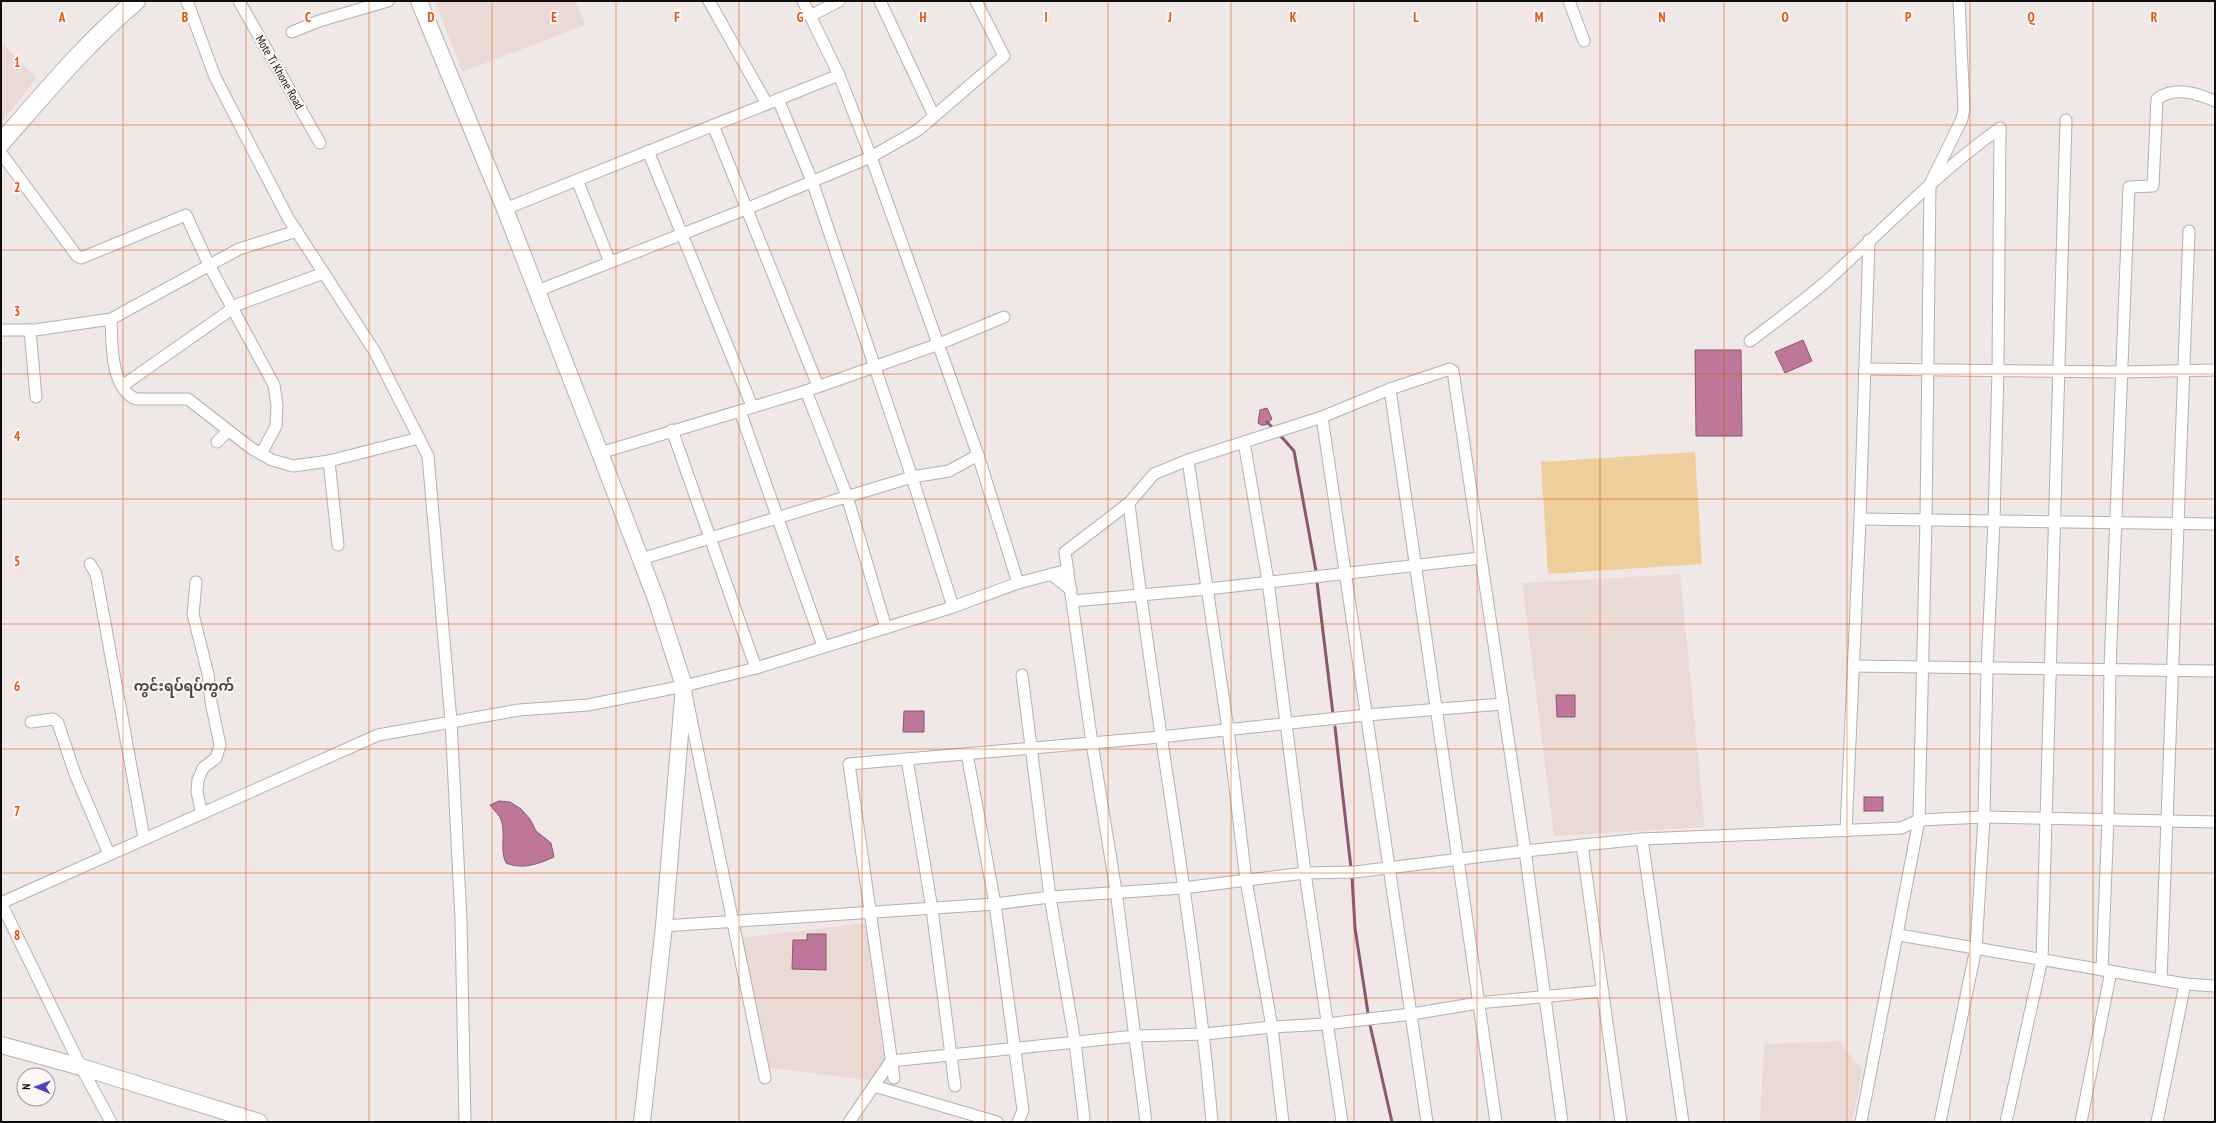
<svg xmlns="http://www.w3.org/2000/svg" width="2216" height="1123" font-family="'PT Sans Narrow','Noto Sans Myanmar',sans-serif">
  <rect width="100%" height="100%" fill="#f0e8e6"/>
  <g fill="#eadad6">
    <polygon points="435,1 576,1 585,25 462,72"/>
    <polygon points="1,42 36,78 1,123"/>
    <polygon points="1680,574 1705,827 1554,836 1522,583"/>
    <polygon points="868,923 888,1083 764,1067 741,938"/>
    <polygon points="1838,1041 1863,1070 1852,1122 1760,1122 1764,1044"/>
  </g>
  <polygon fill="#eece9a" points="1695,452 1702,564 1548,574 1541,462"/>
  <g fill="#be779a" stroke="#8a576f">
    <polygon points="1803,340 1812,361 1785,373 1775,352"/>
    <polygon points="1695,350 1741,350 1742,436 1696,436"/>
    <polygon points="1267,408 1272,419 1266,425 1261,425 1258,423 1260,410"/>
    <polygon points="1556,695 1575,695 1575,717 1557,717"/>
    <polygon points="904,711 924,711 924,732 903,732"/>
    <rect x="1864" y="797" width="19" height="14"/>
    <path d="M 499,801 L 510,802 L 521,809 L 530,819 L 536,831 L 551,843 L 554,857 C 538,864 523,870 506,863 C 499,849 507,832 500,817 C 497,813 493,809 490,805 Z"/>
    <polygon points="807,934 826,934 826,970 792,969 793,940 807,940"/>
  </g>
  <g fill="none" stroke-linecap="round" stroke-linejoin="round">
    <g stroke="#8a576f" stroke-width="3">
      <polyline points="1267,422 1274,429"/>
      <polyline points="1279,434 1294,451 1316,571"/>
      <polyline points="1317,582 1333,714"/>
      <polyline points="1335,727 1352,877 1355,928 1368,1013"/>
      <polyline points="1370,1025 1392,1122"/>
    </g>
    <defs>
      <g id="minor">
        <polyline points="187,1 215,77 288,218 375,352 428,456 451,721 461,920 465,1122"/>
        <polyline points="239,1 320,143"/>
        <polyline points="709,1 767,104"/>
        <polyline points="803,1 839,75 871,157 978,455 1018,583"/>
        <polyline points="880,1 934,116"/>
        <polyline points="1569,1 1584,41"/>
        <polyline points="810,16 839,1"/>
        <polyline points="292,32 319,21 388,1"/>
        <polyline points="778,99 812,181 912,477 953,607"/>
        <polyline points="713,125 818,386"/>
        <polyline points="648,151 752,406"/>
        <polyline points="1,153 77,256 81,258 186,215 209,265 274,385 277,405 276,426 261,454"/>
        <polyline points="577,180 610,262"/>
        <polyline points="505,209 839,75"/>
        <polyline points="537,291 746,209 871,157 918,130 1004,56 976,1"/>
        <path d="M 111,319 C 112,342 110,388 136,399 L 188,399 L 251,448 L 272,460 L 293,466 L 329,461 L 419,438"/>
        <polyline points="1,330 35,330 111,319 239,249 297,231"/>
        <polyline points="30,330 36,397"/>
        <path d="M 1750,341 C 1776,321 1804,301 1829,279 C 1885,228 1937,173 2000,128"/>
        <polyline points="1865,369 2121,372 2215,370"/>
        <polyline points="122,386 239,304 324,273"/>
        <polyline points="1390,389 1496,1122"/>
        <polyline points="806,391 847,496 886,628"/>
        <polyline points="740,411 823,646"/>
        <polyline points="1322,417 1427,1122"/>
        <polyline points="672,430 756,668"/>
        <polyline points="217,442 228,431"/>
        <polyline points="1244,442 1268,581 1305,873 1342,1122"/>
        <polyline points="600,453 806,391 939,344 1004,317"/>
        <polyline points="1188,460 1228,729 1246,880 1272,1027 1283,1122"/>
        <polyline points="329,461 338,545"/>
        <path d="M 1129,503 C 1153,710 1194,915 1212,1122"/>
        <polyline points="1860,519 2215,524"/>
        <polyline points="641,559 912,477 949,471 978,455"/>
        <polyline points="90,564 96,574 144,838"/>
        <polyline points="1051,574 1071,590"/>
        <polyline points="196,582 193,614 208,674 211,702 220,745 216,758 203,768 198,780 197,792 202,814"/>
        <polyline points="1073,601 1208,589 1480,558"/>
        <polyline points="1853,666 2215,671"/>
        <polyline points="1022,675 1050,897 1075,1042 1084,1118"/>
        <polyline points="686,694 765,1078"/>
        <polyline points="31,722 53,719 58,723 75,774 109,854"/>
        <polyline points="967,754 995,904 1023,1110 1018,1122"/>
        <polyline points="907,759 932,909 955,1086"/>
        <polyline points="1846,831 1860,519 1869,240"/>
        <polyline points="1642,839 1683,1122"/>
        <polyline points="1582,845 1621,1122"/>
        <polyline points="1,903 378,735 519,710 588,705 684,686 756,668 953,607 1018,583 1068,570"/>
        <polyline points="1,903 81,1067 111,1122"/>
        <polyline points="664,926 995,904 1050,897 1183,888 1305,873 1355,872 1525,851 1642,839 1901,828 1919,820 1984,817 2215,822"/>
        <polyline points="1899,935 2185,984 2215,986"/>
        <path d="M 2102,970 L 2108,819 L 2110,668 L 2129,187 L 2153,186 L 2157,99 C 2175,86 2196,93 2215,101"/>
        <polyline points="2161,980 2189,231"/>
        <polyline points="894,1078 849,764 1160,737 1366,715 1502,704"/>
        <polyline points="874,1086 997,1122"/>
        <polyline points="849,1122 891,1061 1135,1036 1205,1034 1272,1027 1326,1024 1412,1014 1478,1003 1603,991"/>
        <polyline points="1146,1122 1116,891 1092,743 1065,552 1129,503 1154,474 1188,460 1322,417 1390,389 1450,369 1453,371 1525,851 1562,1122"/>
        <polyline points="1861,1122 1919,820 1926,519 1930,184 1962,119 1964,109 1959,1"/>
        <polyline points="1940,1122 1976,948 1984,817 1987,668 1994,521 1998,370 2000,128"/>
        <polyline points="2006,1122 2042,959 2066,120"/>
        <polyline points="2081,1122 2111,971"/>
        <polyline points="2157,1122 2185,984"/>
      </g>
      <g id="secondary">
        <polyline points="419,1 505,209 600,453 656,599 684,686 664,926 642,1122"/>
        <polyline points="1,1045 81,1067 259,1122"/>
      </g>
      <path id="primary" d="M 1,143 C 44,94 86,43 136,1"/>
    </defs>
    <use href="#minor" stroke="#b6afad" stroke-width="13"/>
    <use href="#secondary" stroke="#b6afad" stroke-width="18"/>
    <use href="#primary" stroke="#b6afad" stroke-width="20"/>
    <use href="#minor" stroke="#fff" stroke-width="11"/>
    <use href="#secondary" stroke="#fff" stroke-width="16"/>
    <use href="#primary" stroke="#fff" stroke-width="18"/>
  </g>
  <path fill="none" stroke="#dd550c" stroke-width="1" stroke-opacity="0.55" d="M 123,1 L 123,1122M 246,1 L 246,1122M 369,1 L 369,1122M 492,1 L 492,1122M 616,1 L 616,1122M 739,1 L 739,1122M 862,1 L 862,1122M 985,1 L 985,1122M 1108,1 L 1108,1122M 1231,1 L 1231,1122M 1354,1 L 1354,1122M 1477,1 L 1477,1122M 1600,1 L 1600,1122M 1724,1 L 1724,1122M 1847,1 L 1847,1122M 1970,1 L 1970,1122M 2093,1 L 2093,1122M 1,125 L 2215,125M 1,250 L 2215,250M 1,374 L 2215,374M 1,499 L 2215,499M 1,624 L 2215,624M 1,749 L 2215,749M 1,873 L 2215,873M 1,998 L 2215,998"/>
  <g text-anchor="middle" dominant-baseline="central" stroke-width="4" stroke-linejoin="round" paint-order="stroke">
    <g font-size="12" fill="#0f0d0c" stroke="#fdf6f4">
      <text transform="translate(280 72) rotate(60)">Mote Ti Khone Road</text>
    </g>
    <g font-size="14" font-weight="bold" fill="#4c4644" stroke="#fdf6f4">
      <text x="184" y="686">ကွင်းရပ်ရပ်ကွက်</text>
    </g>
  </g>
  <g font-size="13" text-anchor="middle" font-weight="bold" fill="#dd550c" stroke="#fdf6f4" stroke-width="4" stroke-linejoin="round" paint-order="stroke">
    <text x="62" y="22">A</text>
    <text x="185" y="22">B</text>
    <text x="308" y="22">C</text>
    <text x="431" y="22">D</text>
    <text x="554" y="22">E</text>
    <text x="677" y="22">F</text>
    <text x="800" y="22">G</text>
    <text x="923" y="22">H</text>
    <text x="1046" y="22">I</text>
    <text x="1170" y="22">J</text>
    <text x="1293" y="22">K</text>
    <text x="1416" y="22">L</text>
    <text x="1539" y="22">M</text>
    <text x="1662" y="22">N</text>
    <text x="1785" y="22">O</text>
    <text x="1908" y="22">P</text>
    <text x="2031" y="22">Q</text>
    <text x="2154" y="22">R</text>
    <text x="17" y="67">1</text>
    <text x="17" y="192">2</text>
    <text x="17" y="316">3</text>
    <text x="17" y="441">4</text>
    <text x="17" y="566">5</text>
    <text x="17" y="691">6</text>
    <text x="17" y="816">7</text>
    <text x="17" y="940">8</text>
  </g>
  <rect width="2216" height="1123" fill="none" stroke="#0f0d0c" stroke-width="4"/>
  <g transform="translate(36 1087) rotate(271)"><circle r="19" fill="#fdf6f4" stroke="#9e9997"/>
  <path d="M0-3L7 15L0 10L-7 15Z" fill="#4e43ba"/>
  <text y="-6" font-size="11" font-weight="bold" text-anchor="middle" fill="#0f0d0c">N</text>
  </g>
</svg>
